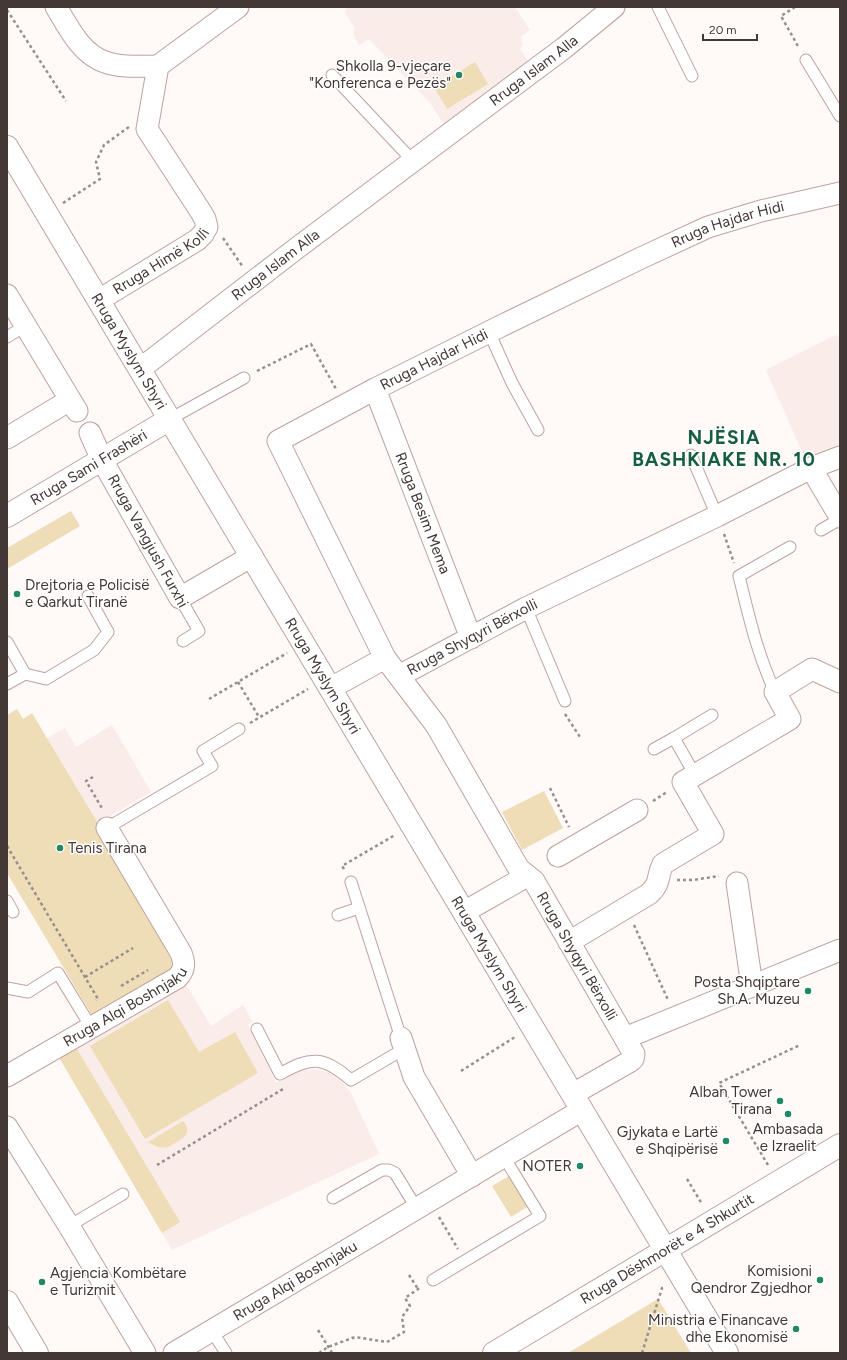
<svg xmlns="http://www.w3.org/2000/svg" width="847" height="1360" font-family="Figtree,sans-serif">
  <rect width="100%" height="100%" fill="#fff9f8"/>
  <g fill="#faece8">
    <polygon points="347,7 515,7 530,30 521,36 523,45 520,49 530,64 445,126 430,103 369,39 359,45 353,34 355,29 345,12"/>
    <polygon points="836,335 840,338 840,447 806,461 766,370"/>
    <polygon points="112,725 151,792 98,823 47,738 65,728 76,747"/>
    <polygon points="183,979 211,1026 243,1005 253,1022 248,1025 276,1083 290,1074 301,1070 309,1070 315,1069 330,1073 340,1080 350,1091 379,1154 172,1250 57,1054"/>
  </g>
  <g fill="#eeddb6">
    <polygon points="475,62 488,84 447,109 434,87"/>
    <polygon points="71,511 80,526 7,569 7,548"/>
    <polygon points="17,709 23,719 32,713 169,942 164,946 173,963 170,979 96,1022 7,873 7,715"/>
    <polygon points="544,791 563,828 522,850 502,812"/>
    <polygon points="168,1000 199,1052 235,1032 258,1073 145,1139 90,1046"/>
    <polygon points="74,1044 180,1222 162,1233 57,1054"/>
    <path d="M 183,1121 C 192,1132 186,1137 175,1143 C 173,1144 169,1147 167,1147 C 160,1149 153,1145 148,1142 Z"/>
    <polygon points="509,1176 527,1207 511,1217 492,1186"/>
    <polygon points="658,1299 691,1353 568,1353"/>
  </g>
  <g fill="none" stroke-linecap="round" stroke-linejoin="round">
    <defs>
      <g id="lane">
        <polyline points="658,7 692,76"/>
        <polyline points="806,60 840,116"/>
        <polyline points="332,75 413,161"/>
        <polyline points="489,332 512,383 538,430"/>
        <polyline points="7,337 25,326"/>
        <polyline points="170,419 244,378"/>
        <polyline points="691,455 717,516"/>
        <polyline points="821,530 840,519"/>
        <polyline points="180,598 199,631 183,641"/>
        <polyline points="526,608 565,701"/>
        <polyline points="7,642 25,674 7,684"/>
        <polyline points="25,674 46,679 94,650 108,632 88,596"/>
        <path d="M 775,692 C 757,653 749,617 739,576 L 790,547"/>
        <polyline points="654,749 674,738"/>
        <polyline points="695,775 674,738 712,715"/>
        <polyline points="107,828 212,766 203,751 239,729"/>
        <polyline points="351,882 401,1038"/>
        <polyline points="7,901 13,912"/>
        <polyline points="338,915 359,908"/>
        <polyline points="7,988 28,992 58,973 91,1027"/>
        <path d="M 257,1029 L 280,1074 C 311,1056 323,1056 351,1080 L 404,1049"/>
        <polyline points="333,1198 382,1170 389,1170 395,1173 417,1209"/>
        <polyline points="69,1226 123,1194"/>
        <polyline points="433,1280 540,1216 504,1157"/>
        <polyline points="212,1331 226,1353"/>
      </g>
      <g id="street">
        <path d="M 56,7 C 69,28 81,54 105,62 C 122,68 141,66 158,66"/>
        <polyline points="7,295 77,411"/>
        <path id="s1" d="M 99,300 L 197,240 L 203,234 L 207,227 L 205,219 L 201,212 L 147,129 L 158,66 L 238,7"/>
        <path id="s2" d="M 140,369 L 297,248 L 564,48 L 614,7"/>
        <path id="s3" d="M 375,389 L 471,638"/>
        <polyline points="90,433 102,460 180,598 252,556"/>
        <polyline points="7,438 70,400"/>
        <polyline points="811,468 840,517"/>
        <path id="s4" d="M 399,676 L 526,608 L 717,516 L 811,468 L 840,457"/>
        <polyline points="331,688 385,658"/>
        <polyline points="558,856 637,810"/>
        <polyline points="737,883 752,986"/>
        <polyline points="464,912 527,876"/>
        <path d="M 569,942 L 649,894 C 662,882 656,877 663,864 L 713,834 L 683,782 L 790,719 L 775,692 L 812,669 L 840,682"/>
        <polyline points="401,1038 414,1077 472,1176"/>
        <polyline points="625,1038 840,950"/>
        <path id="s5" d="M 7,1076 L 177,978 C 185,970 185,963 181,953 L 107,828"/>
        <path id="s6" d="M 573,1094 L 629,1062 L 633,1059 L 634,1054 L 534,881 L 519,869 L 436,725 L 385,658 L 278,441 L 375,389 L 499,327 L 641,258 L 708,227 L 761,211 L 840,193"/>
        <polyline points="7,1127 69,1226 145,1353"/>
        <path id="s7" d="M 174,1353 L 582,1110"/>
      </g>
      <g id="secondary">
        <path id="s8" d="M 7,147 L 727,1353"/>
        <path id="s9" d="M 7,516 L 170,419"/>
        <path id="s10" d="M 494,1353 L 840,1145"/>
      </g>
      <polyline id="primary" points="7,1302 37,1353"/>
    </defs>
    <use href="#lane" stroke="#bda49d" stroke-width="13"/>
    <use href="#street" stroke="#bda49d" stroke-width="23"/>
    <use href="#secondary" stroke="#bda49d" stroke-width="24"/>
    <use href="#primary" stroke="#bda49d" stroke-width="24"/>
    <g stroke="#988f8d" stroke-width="2.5" stroke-dasharray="3 3" stroke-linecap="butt">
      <polyline points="795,7 781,16 799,48"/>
      <polyline points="7,10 66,101"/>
      <polyline points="63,203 100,179 96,162 104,145 129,127"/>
      <polyline points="223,238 243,267"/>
      <polyline points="257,371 311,344 336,389"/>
      <polyline points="724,534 734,563"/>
      <polyline points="238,682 259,717"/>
      <polyline points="209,699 287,653"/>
      <polyline points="565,714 580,737"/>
      <polyline points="250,723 308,689"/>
      <polyline points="93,777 86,781 103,810"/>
      <polyline points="550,788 569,827"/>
      <polyline points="653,801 667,792"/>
      <polyline points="7,846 98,999 96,1000"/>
      <polyline points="344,869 342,866 395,835"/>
      <polyline points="677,880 693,880 719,876"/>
      <polyline points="634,925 668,1000"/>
      <polyline points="85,977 133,948"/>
      <polyline points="121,986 148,970"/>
      <polyline points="461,1071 515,1037"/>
      <polyline points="157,1165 283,1089"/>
      <polyline points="768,1165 719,1083 800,1045"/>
      <polyline points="687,1179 702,1204"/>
      <polyline points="439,1217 458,1249"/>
      <polyline points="409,1275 418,1289"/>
      <polyline points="318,1330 332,1353"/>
      <polyline points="319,1353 328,1347 355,1337 387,1342 404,1332 402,1317 410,1306 405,1298 421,1287"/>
      <polyline points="642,1353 662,1288 665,1286"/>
    </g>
    <use href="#lane" stroke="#fff" stroke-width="11"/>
    <use href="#street" stroke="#fff" stroke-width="21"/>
    <use href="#secondary" stroke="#fff" stroke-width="22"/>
    <use href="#primary" stroke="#fff" stroke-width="22"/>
  </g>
  <g fill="#208864" stroke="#fff" stroke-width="1.5">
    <circle cx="459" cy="75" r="4"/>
    <circle cx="17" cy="594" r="4"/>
    <circle cx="60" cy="848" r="4"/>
    <circle cx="808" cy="991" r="4"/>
    <circle cx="780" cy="1101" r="4"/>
    <circle cx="788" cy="1114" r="4"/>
    <circle cx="726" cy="1141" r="4"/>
    <circle cx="580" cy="1166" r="4"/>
    <circle cx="820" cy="1280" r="4"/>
    <circle cx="42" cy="1282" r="4"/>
    <circle cx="796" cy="1329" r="4"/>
  </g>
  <g text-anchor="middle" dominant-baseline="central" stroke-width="3" stroke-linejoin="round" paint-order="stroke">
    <g font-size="15" fill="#433835" stroke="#fff" text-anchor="end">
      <text x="451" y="66">Shkolla 9-vjeçare<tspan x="451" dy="17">"Konferenca e Pezës"</tspan></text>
      <text x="25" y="585" text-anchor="start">Drejtoria e Policisë<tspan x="25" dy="17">e Qarkut Tiranë</tspan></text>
      <text x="68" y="848" text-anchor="start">Tenis Tirana</text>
      <text x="800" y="982">Posta Shqiptare<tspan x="800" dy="17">Sh.A. Muzeu</tspan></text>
      <text x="772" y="1092">Alban Tower<tspan x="772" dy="17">Tirana</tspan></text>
      <text x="788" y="1129" text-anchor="middle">Ambasada<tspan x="788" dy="17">e Izraelit</tspan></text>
      <text x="718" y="1132">Gjykata e Lartë<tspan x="718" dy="17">e Shqipërisë</tspan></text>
      <text x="572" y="1166">NOTER</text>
      <text x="812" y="1271">Komisioni<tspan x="812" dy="17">Qendror Zgjedhor</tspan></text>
      <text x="50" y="1273" text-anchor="start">Agjencia Kombëtare<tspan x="50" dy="17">e Turizmit</tspan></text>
      <text x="788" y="1320">Ministria e Financave<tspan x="788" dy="17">dhe Ekonomisë</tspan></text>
    </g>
    <g font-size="15" fill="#433835" stroke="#fff">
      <text stroke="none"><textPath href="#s2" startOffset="494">Rruga Islam Alla</textPath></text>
      <text stroke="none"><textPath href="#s6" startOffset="1286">Rruga Hajdar Hidi</textPath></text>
      <text stroke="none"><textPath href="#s1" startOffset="73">Rruga Himë Kolli</textPath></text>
      <text stroke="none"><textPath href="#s2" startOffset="171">Rruga Islam Alla</textPath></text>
      <text stroke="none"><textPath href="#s8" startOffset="238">Rruga Myslym Shyri</textPath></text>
      <text stroke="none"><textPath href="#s6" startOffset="962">Rruga Hajdar Hidi</textPath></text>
      <text stroke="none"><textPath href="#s9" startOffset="95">Rruga Sami Frashëri</textPath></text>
      <text stroke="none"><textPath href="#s3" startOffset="133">Rruga Besim Mema</textPath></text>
      <text transform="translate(148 541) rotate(61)">Rruga Vangjush Furxhi</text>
      <text stroke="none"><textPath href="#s4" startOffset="83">Rruga Shyqyri Bërxolli</textPath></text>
      <text stroke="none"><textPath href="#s8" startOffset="616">Rruga Myslym Shyri</textPath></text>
      <text stroke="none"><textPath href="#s8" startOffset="940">Rruga Myslym Shyri</textPath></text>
      <text transform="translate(577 956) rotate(60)">Rruga Shyqyri Bërxolli</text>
      <text stroke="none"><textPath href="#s5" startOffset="137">Rruga Alqi Boshnjaku</textPath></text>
      <text stroke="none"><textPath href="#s10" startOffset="202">Rruga Dëshmorët e 4 Shkurtit</textPath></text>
      <text stroke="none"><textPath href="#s7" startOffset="141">Rruga Alqi Boshnjaku</textPath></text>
    </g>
    <g font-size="19" font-weight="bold" letter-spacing="1" fill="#175d44" stroke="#fff">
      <text x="724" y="437">NJËSIA<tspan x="724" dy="22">BASHKIAKE NR. 10</tspan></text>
    </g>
  </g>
  <rect width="847" height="1360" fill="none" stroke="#433835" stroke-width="16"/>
  <path d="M703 34v6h54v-6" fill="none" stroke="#433835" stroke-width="2"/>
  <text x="709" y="34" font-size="12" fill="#433835" stroke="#ffffff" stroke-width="3" paint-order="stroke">20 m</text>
</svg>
